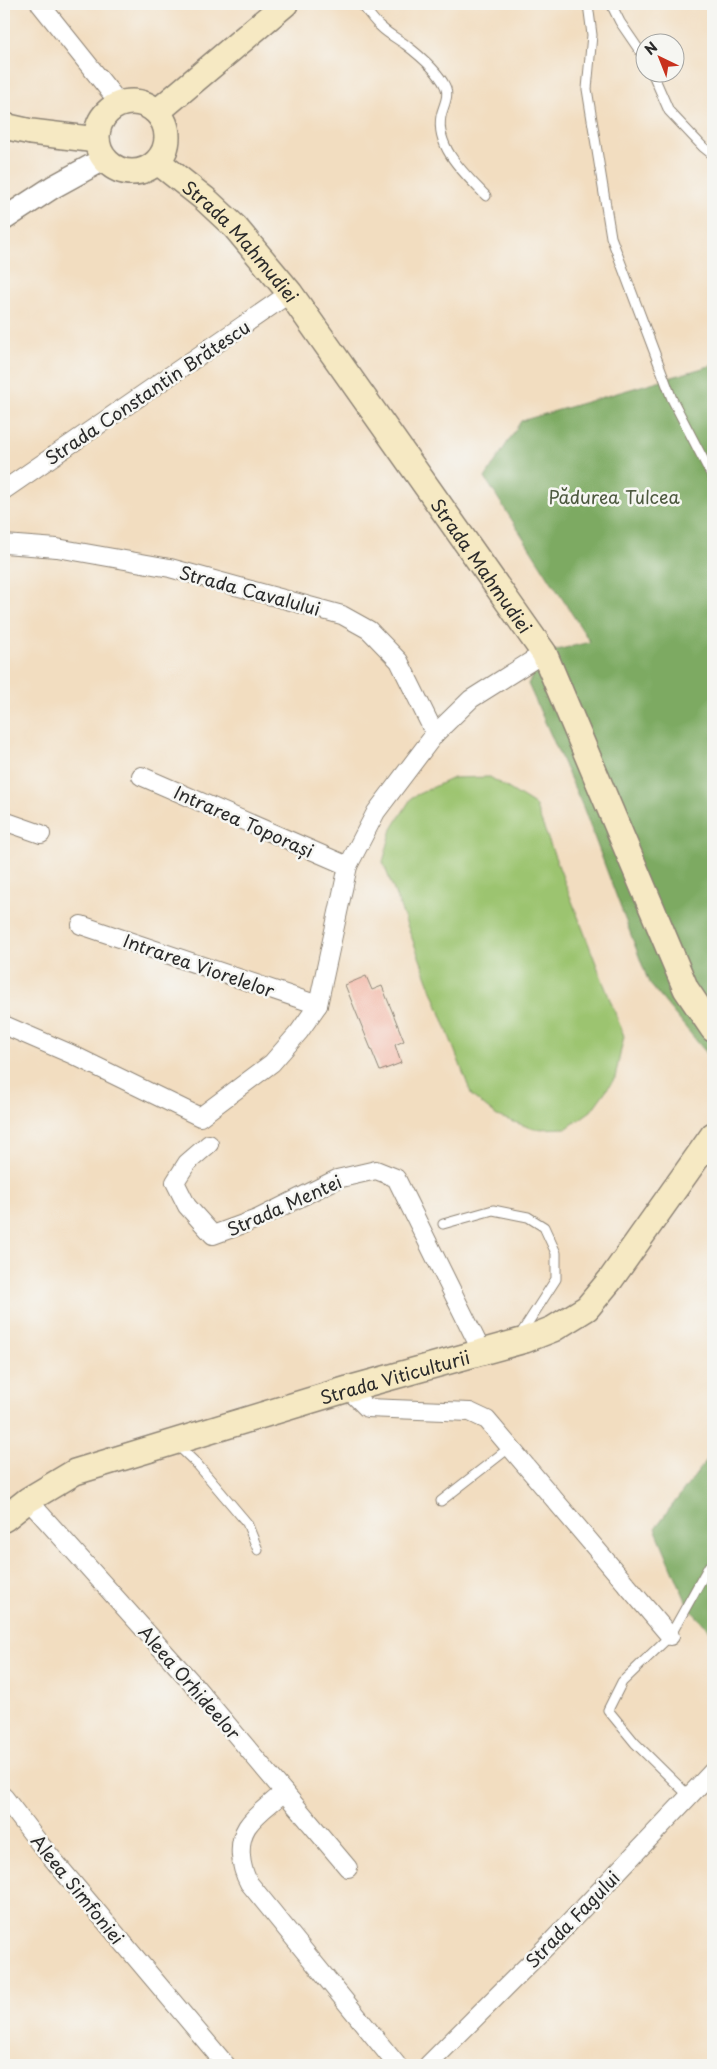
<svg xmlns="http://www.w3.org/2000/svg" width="717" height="2069" font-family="'Playpen Sans',sans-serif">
  <rect width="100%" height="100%" fill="#f6f6f2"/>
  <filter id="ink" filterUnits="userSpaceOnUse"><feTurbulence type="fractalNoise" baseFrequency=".02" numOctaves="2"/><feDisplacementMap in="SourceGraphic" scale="10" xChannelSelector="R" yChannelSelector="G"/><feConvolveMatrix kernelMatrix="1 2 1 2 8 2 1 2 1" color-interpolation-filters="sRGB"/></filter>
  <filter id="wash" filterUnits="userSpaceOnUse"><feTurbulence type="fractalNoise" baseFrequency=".0096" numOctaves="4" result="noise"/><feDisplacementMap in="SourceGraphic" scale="20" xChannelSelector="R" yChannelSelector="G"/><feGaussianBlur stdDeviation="1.12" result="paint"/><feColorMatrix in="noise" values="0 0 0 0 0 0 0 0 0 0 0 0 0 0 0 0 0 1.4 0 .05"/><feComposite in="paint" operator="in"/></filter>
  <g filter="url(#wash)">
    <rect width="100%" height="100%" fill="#f2ddc0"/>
    <polygon fill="#9cc46f" stroke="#64784d" points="490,777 535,805 624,1036 615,1078 591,1111 567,1128 534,1129 497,1116 472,1096 383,862 392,829 412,797 453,778"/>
    <g fill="#7daa62" stroke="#546a46">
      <polygon points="713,365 713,1061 649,983 583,807 528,684 544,653 590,642 485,478 521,421"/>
      <polygon points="713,1452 713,1634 689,1608 655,1528"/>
    </g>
    <g id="blocks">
      <polygon fill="#f3a894" points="366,976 372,990 382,986 404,1041 395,1045 401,1063 380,1071 345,985"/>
    </g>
  </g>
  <g filter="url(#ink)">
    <use href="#blocks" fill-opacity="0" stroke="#8e8476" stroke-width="1"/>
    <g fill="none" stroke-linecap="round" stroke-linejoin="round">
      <defs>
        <g id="service">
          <path d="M 361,4 C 368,11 373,21 381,27 C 388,34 398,39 406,45 C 419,55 438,71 445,86 C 450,96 443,106 441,116 C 435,148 466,175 486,196"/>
          <polyline points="588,4 592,35 587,89 611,237 672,399 713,478"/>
          <polyline points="611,4 620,22 644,57"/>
          <polyline points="652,72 669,111 703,147 713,155"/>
          <polyline points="443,1224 493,1210 528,1217 544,1227 556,1253 556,1279 520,1335"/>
          <polyline points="176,1444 197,1464 247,1523 258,1550"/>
          <polyline points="441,1501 509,1448"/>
          <polyline points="690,1797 635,1743 608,1710 622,1682 670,1636 709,1566"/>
        </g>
        <g id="minor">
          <polyline points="40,4 120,104"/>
          <polyline points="4,490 290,293"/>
          <polyline points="4,544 57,548 170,568 342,615 369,630 399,661 435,734"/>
          <polyline points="141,776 348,866"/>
          <polyline points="4,821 41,834"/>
          <polyline points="81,925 318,1005"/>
          <polyline points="4,1025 71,1054 200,1117 272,1063 299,1032 318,1005 348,866 376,812 435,734 471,699 544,653"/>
          <polyline points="209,1144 187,1163 175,1182 187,1206 213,1235 257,1219 337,1179 376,1170 396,1178 482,1352"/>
          <polyline points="348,1389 367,1408 470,1412 487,1420 670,1636"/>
          <polyline points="28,1500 194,1685 348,1868"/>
          <path d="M 284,1792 C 272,1803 256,1813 247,1827 C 237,1843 240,1867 249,1883 L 397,2065"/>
          <polyline points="4,1797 40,1844 226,2065"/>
          <polyline points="428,2065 553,1940 713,1771"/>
        </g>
        <polyline id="tertiary" points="4,219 53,187 104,159"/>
        <g id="secondary">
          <circle cx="132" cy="137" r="35"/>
          <polyline points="157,112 285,4"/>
          <polyline points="4,126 31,132 97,140"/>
          <path id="s1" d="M 158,162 L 205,199 L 235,227 L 290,293 L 544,653 L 686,989 L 713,1029"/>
          <path id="s2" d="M 4,1519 L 28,1500 L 75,1472 L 348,1389 L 525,1340 L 553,1329 L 587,1308 L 611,1279 L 713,1135"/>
        </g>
      </defs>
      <use href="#service" stroke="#8e8476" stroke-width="11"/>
      <use href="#minor" stroke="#8e8476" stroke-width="20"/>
      <use href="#tertiary" stroke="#8e8476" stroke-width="25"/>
      <use href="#secondary" stroke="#8e8476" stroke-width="28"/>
      <use href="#service" stroke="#fff" stroke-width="9"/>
      <use href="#minor" stroke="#fff" stroke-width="18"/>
      <use href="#tertiary" stroke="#fff" stroke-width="22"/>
      <use href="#secondary" stroke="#f6e9c3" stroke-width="25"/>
    </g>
  </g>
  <g text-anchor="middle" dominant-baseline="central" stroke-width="5" stroke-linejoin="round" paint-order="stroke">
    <g font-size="18" fill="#2b2b2b" stroke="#f6f6f2">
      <text stroke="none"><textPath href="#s1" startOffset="115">Strada Mahmudiei</textPath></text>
      <text transform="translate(147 392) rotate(-34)">Strada Constantin Brătescu</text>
      <text stroke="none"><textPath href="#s1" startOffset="520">Strada Mahmudiei</textPath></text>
      <text transform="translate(250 590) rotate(15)">Strada Cavalului</text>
      <text transform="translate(244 821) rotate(24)">Intrarea Toporași</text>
      <text transform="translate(199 965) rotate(19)">Intrarea Viorelelor</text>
      <text transform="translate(284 1205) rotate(-24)">Strada Mentei</text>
      <text stroke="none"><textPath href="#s2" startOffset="419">Strada Viticulturii</textPath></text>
      <text transform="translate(190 1682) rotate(49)">Aleea Orhideelor</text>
      <text transform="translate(78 1889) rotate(51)">Aleea Simfoniei</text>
      <text transform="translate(572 1919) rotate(-46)">Strada Fagului</text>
    </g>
    <g font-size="18" fill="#4d593f" stroke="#f6f6f2">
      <text x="614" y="496">Pădurea Tulcea</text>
    </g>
  </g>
  <rect width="717" height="2069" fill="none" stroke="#f6f6f2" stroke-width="20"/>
  <g transform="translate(660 58) rotate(317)"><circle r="24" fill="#f6f6f2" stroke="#a5a5a2"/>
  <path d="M0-4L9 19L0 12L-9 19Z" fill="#c8321e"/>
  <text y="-8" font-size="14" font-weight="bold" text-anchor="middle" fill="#2b2b2b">N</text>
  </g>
</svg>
